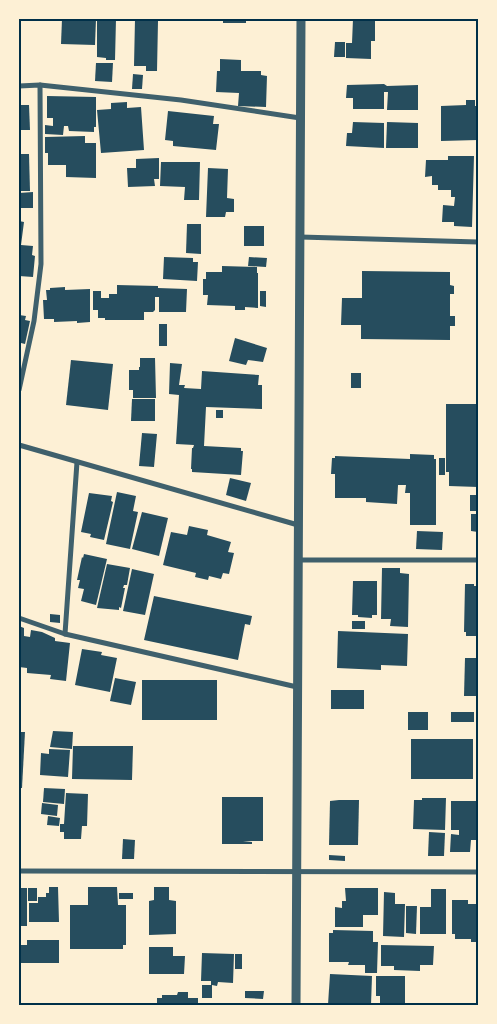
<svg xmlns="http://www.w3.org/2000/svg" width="497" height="1024" font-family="Ubuntu,sans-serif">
  <rect width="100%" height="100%" fill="#fdf0d5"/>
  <g fill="#264d5e">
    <polygon points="62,19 96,19 95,45 61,44"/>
    <polygon points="97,19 116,19 115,60 106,60 106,58 97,57"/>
    <polygon points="135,19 161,19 161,21 158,21 157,71 146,71 146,66 134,66"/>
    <rect x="223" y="19" width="23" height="4"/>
    <polygon points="353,19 375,19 375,41 371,41 371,59 346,58 346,43 352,43"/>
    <polygon points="335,42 345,42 345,57 334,57"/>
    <polygon points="220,59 241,60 241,71 261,71 261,75 267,76 266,107 238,106 239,93 216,92 217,71 220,71"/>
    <polygon points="96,63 113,63 112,82 95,81"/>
    <polygon points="133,74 143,75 142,89 132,89"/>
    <polygon points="384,84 387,86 418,85 418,110 387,110 388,92 384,92 384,109 353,109 353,98 346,98 347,85"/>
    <polygon points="47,96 96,97 96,127 94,127 94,132 69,131 68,126 64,126 63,135 45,134 45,125 53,126 53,118 47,118"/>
    <polygon points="466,100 475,100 475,106 478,106 478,140 441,141 441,106 466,105"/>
    <polygon points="127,102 127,108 141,107 144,150 101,153 97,110 111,109 111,103"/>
    <polygon points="19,105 29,105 30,130 19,130"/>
    <polygon points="168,111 214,116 213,124 219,124 216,150 173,146 173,141 165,140"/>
    <polygon points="353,122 384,123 384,148 346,146 347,133 352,133"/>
    <polygon points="387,122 418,123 418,148 386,148"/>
    <polygon points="85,136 85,143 96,143 96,178 66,177 66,165 48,165 48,153 45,153 45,137"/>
    <polygon points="19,154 29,154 30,191 19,191"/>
    <polygon points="448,156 474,156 472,227 454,226 454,222 442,222 443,205 454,206 455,197 451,197 451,190 438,190 438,185 432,185 432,176 425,177 426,160 448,160"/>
    <polygon points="159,158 159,179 154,179 155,186 128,187 127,168 136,168 136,159"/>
    <polygon points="161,162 200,162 199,200 184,200 185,187 160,186"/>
    <polygon points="208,168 228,169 227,198 234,199 234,212 226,212 225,217 206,217"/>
    <polygon points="33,192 33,208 19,208 19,193"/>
    <polygon points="19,221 24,222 21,245 33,246 32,255 35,256 33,277 19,276"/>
    <polygon points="187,224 201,224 201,254 186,253"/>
    <rect x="244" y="226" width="20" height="20"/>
    <polygon points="164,257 193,258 193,262 198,262 197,281 163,279"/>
    <polygon points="249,257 267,258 266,267 248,266"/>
    <polygon points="222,266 257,267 257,273 258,273 258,308 245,307 245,310 235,310 235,306 207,305 208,295 203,295 203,279 206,279 206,272 222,272"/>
    <polygon points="362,271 450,272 450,285 454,286 454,294 450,294 450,316 455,316 455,326 450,326 450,340 361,339 361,325 341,325 342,298 362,298"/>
    <polygon points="117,285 158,286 158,288 187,289 186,312 159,312 159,297 155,297 155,310 153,312 144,312 144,320 105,320 105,318 98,318 98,310 93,310 93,291 101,291 101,298 109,298 109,294 117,294"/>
    <polygon points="65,287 65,290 90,289 90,322 77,323 77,321 54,322 54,319 44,319 43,300 47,300 46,290 50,290 50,288"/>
    <polygon points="260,291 266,291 266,307 260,306"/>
    <polygon points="19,315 26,316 25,320 30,321 25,344 21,343 19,348"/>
    <rect x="159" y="324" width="8" height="22"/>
    <polygon points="235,338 267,348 263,362 248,360 246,365 229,361"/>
    <polygon points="140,358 155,358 156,398 133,398 133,390 129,390 129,370 139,370 139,367 140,367"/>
    <polygon points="71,360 113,364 108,410 66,405"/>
    <polygon points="170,363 182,364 179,385 185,385 184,388 201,389 202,371 259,375 258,385 262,385 262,409 206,407 204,446 241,448 241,451 243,451 241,475 192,472 192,469 191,469 192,448 193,448 194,445 176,444 179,395 169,394"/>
    <rect x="351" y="373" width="10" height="15"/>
    <polygon points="132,399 155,399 155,421 131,421"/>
    <polygon points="446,404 478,404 478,487 449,486 449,472 446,472"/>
    <rect x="216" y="410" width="7" height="8"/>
    <polygon points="142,433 157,434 154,467 139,466"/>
    <polygon points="410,454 434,455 434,459 436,459 436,525 410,525 410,493 405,493 406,485 398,485 397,504 366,502 366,498 335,498 335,474 331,474 332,458 335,458 335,456 410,459"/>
    <rect x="439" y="458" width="6" height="17"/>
    <polygon points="230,478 251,483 246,501 226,495"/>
    <polygon points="117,492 136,496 133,511 138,512 130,549 106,544"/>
    <polygon points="89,493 112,496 111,501 113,502 104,540 90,537 91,534 81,532"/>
    <rect x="470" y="495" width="8" height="16"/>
    <polygon points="142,512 168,518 159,556 132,549"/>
    <polygon points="471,514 478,514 478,532 471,531"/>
    <polygon points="189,526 208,530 207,535 231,542 228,552 234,553 229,574 223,573 221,579 209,576 208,580 195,577 196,573 163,565 171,532 187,535"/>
    <polygon points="417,531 443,532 442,550 416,549"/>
    <polygon points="84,554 107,559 96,605 81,601 84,589 78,588 80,580 77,580 82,557 83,558"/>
    <polygon points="107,564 130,568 127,585 124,585 123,588 125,588 121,608 119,607 119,610 97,608"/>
    <polygon points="382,568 400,568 400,573 409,574 408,627 390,626 391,619 381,619"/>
    <polygon points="132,569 154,574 145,615 123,611"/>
    <polygon points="353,581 377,581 377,615 372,615 372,618 358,617 358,615 352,615"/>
    <polygon points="465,584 474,584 474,586 478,586 478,636 466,636 466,632 464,632"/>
    <polygon points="154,596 252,616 250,625 245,624 238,660 144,640"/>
    <polygon points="50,614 60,615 60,623 50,622"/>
    <rect x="352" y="621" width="13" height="8"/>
    <polygon points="19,626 24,628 24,636 30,637 31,630 42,632 55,638 55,641 70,643 66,681 50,679 51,675 27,673 27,668 19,667"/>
    <polygon points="338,631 408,634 407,666 381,665 381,670 337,668"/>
    <polygon points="82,649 102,652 101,655 117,658 110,692 75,685"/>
    <polygon points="465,658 478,658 478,696 464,696"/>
    <polygon points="115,678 136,682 131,705 110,701"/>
    <rect x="142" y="680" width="75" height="40"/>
    <rect x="331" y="690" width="33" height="19"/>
    <rect x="408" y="712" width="20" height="18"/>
    <rect x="451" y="712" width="23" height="10"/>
    <polygon points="53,731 73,732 72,749 50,747"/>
    <polygon points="19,732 25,732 22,788 19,788"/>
    <rect x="411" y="739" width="62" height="40"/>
    <polygon points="73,746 133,746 132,780 72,779"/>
    <polygon points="49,749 70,750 68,777 40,775 41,753 49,754"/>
    <polygon points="44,788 65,789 64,804 43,802"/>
    <polygon points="66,793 88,794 87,826 82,826 81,839 64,839 64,832 60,832 60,824 64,824"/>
    <polygon points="222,797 263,797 263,841 243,841 252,842 252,844 222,844"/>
    <polygon points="422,798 446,798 445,830 413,829 414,800 422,800"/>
    <polygon points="339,800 359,800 358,845 329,845 330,801"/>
    <polygon points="451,801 478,801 478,840 471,840 470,852 450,852 451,834 459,835 459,830 451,830"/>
    <polygon points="42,803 58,805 57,816 41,814"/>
    <polygon points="48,816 60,818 59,826 47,825"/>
    <polygon points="429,832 445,833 444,856 428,856"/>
    <polygon points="123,839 135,840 134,859 122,859"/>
    <polygon points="329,855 345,856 345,861 329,860"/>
    <polygon points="49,887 58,887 59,922 29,922 29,903 38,903 38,897 46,897 46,893 49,893"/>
    <polygon points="88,887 117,887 118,905 126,905 126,945 123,945 123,949 70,949 70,905 88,905"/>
    <polygon points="154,887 169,887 169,900 176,901 176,934 149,935 149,901 154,900"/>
    <rect x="19" y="888" width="8" height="38"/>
    <rect x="28" y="888" width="9" height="13"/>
    <polygon points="345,888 378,888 378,915 363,915 363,927 335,927 335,907 342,908 342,901 346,901"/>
    <polygon points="431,889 446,889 446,934 420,934 420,907 431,907"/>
    <polygon points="384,892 395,893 395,904 405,904 404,937 383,936"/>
    <rect x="119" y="893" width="14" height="6"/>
    <polygon points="452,900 468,900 468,904 478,904 478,942 471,942 471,939 455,939 455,934 452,934"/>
    <polygon points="406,906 417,906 416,934 406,933"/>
    <polygon points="333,930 373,931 373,942 378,942 377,973 365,973 365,965 348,965 349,962 329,962 329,933 333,933"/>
    <polygon points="27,940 59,940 59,963 20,963 20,945 27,945"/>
    <polygon points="381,945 434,946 433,965 420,965 420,971 394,970 394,966 381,966"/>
    <polygon points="149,947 173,947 173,956 185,956 184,974 149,974"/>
    <polygon points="202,953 234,954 233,983 218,982 217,986 212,985 212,998 202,998 202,985 212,985 211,985 211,981 201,981"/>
    <rect x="235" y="954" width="7" height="15"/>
    <polygon points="330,974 372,976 371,1005 328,1005"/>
    <polygon points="376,976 405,976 405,1005 380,1005 380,996 376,996"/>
    <rect x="476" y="976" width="2" height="29"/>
    <polygon points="245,991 264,991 263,999 245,998"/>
    <polygon points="178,992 188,992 188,998 198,998 198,1005 157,1005 157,998 162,998 162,995 177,995"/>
  </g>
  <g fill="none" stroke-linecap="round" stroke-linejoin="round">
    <g stroke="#3f606c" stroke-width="5">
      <polyline points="19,86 40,85 181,100 300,118"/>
      <polyline points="300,237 478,242"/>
      <polyline points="19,390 34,321 41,264 40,85"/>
      <polyline points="19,445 298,525"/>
      <polyline points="298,560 478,560"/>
      <polyline points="19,618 65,634 297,687"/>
      <polyline points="65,634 77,462"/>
      <polyline points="19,871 478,872"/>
    </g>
    <polyline stroke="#3f606c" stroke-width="9" points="296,1005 301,19"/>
  </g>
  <rect width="497" height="1024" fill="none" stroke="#fdf0d5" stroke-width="40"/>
  <rect x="20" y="20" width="457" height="984" fill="none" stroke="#003049" stroke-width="2"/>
</svg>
